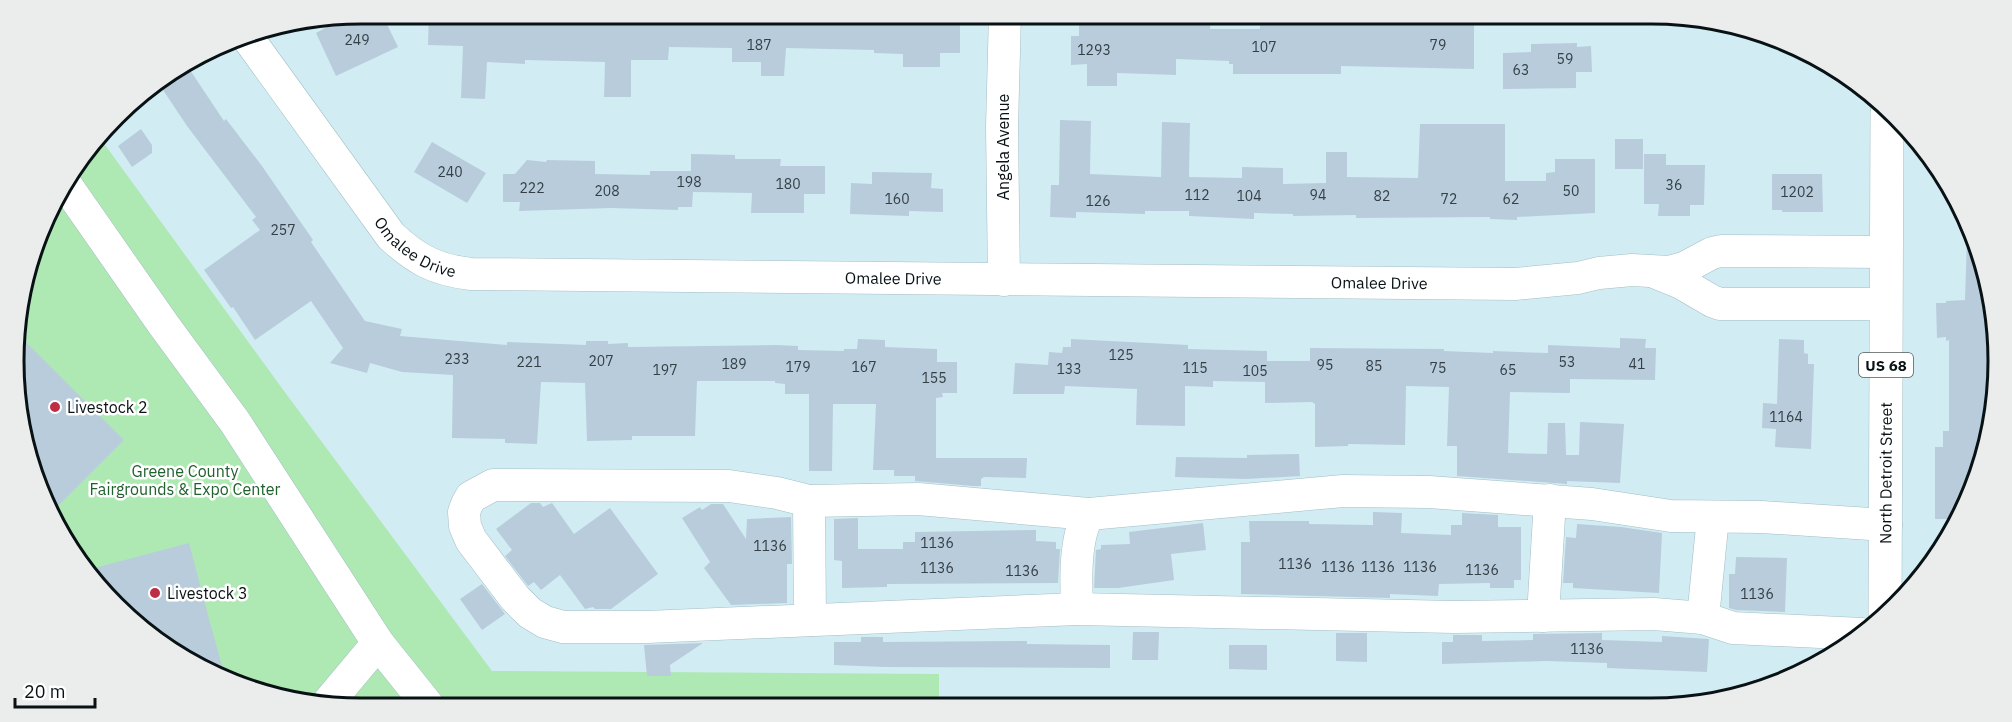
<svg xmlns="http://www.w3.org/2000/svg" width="2012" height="722" font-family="'IBM Plex Sans',sans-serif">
  <rect width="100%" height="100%" fill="#d1edf3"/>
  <polygon fill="#aee9b4" points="100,138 287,395 492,671 939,674 939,707 361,708 271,697 150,637 72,554 20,429 17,315 60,188"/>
  <g fill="#b9ccdc">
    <polygon points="361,14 382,14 398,47 336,76 316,33 349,15"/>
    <polygon points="429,14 866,14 866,16 960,17 960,53 940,53 940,67 903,67 903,54 874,53 874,50 786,48 784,76 761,76 761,62 732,62 732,48 669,47 668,60 631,60 631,97 604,97 605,62 525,60 525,64 487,62 485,99 461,98 463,46 428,45"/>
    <polygon points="1079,14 1167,17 1167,14 1196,14 1196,17 1211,17 1210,29 1260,29 1260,17 1334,17 1334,14 1366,14 1366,16 1391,17 1391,21 1474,22 1474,69 1341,66 1341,74 1233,74 1233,64 1229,64 1229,61 1176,59 1176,75 1117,73 1117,86 1087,86 1087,64 1071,65 1071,36 1079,36"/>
    <polygon points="1577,43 1577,47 1591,46 1592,72 1576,72 1576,88 1503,89 1503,53 1531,52 1531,44"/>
    <polygon points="188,67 224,121 226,119 262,166 313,240 311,242 365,321 402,329 400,336 507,345 507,342 586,345 586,341 608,341 608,344 628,343 628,347 776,345 798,346 798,350 844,351 844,349 857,349 858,339 885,340 885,347 937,349 937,362 957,362 957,393 942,393 943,397 936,398 936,458 1027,458 1026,478 984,477 981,479 981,486 973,486 915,481 915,476 894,476 894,470 873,470 876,404 833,404 832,471 809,471 809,394 785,394 785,384 775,383 775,381 697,381 695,436 632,436 632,440 587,441 585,383 541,382 537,444 505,443 505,439 452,438 453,375 402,372 370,363 367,373 330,363 343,348 311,301 255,340 233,307 231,308 204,270 260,230 252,220 256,217 187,126 159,84"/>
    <polygon points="1060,120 1091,121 1090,174 1161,177 1162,122 1190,123 1189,177 1242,178 1242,167 1283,168 1283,184 1326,183 1326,152 1347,152 1347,177 1418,178 1420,124 1505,124 1505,181 1546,181 1546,173 1555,172 1555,159 1595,159 1595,213 1517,217 1517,220 1490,219 1490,217 1356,218 1356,215 1293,216 1293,214 1254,213 1254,219 1189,216 1189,211 1145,211 1145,214 1076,212 1076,218 1050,217 1051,185 1059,185"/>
    <polygon points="141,129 152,145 152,153 132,167 118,146"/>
    <rect x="1615" y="139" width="28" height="30"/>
    <polygon points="432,142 486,173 467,203 414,172"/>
    <polygon points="691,154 735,155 735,159 781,159 780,166 825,166 825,194 804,194 804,213 751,213 752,193 693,192 692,207 678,207 678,210 611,208 519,211 520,202 503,202 503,174 515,174 527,160 546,162 547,160 595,161 595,174 650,175 650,171 691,171"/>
    <polygon points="1644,154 1666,154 1666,165 1705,165 1704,205 1690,205 1690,216 1658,216 1659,204 1644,204"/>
    <polygon points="872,172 932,173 931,188 943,189 943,212 909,211 909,216 850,214 851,183 872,184"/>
    <polygon points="1772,174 1822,174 1823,212 1782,212 1782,210 1772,210"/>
    <polygon points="1967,238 1969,238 1996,316 1989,414 1982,414 1981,463 1956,519 1935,519 1935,447 1943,447 1943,431 1949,431 1949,340 1946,341 1946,337 1937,338 1936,303 1946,303 1946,301 1965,300"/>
    <polygon points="17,333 124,440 54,510 20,429"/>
    <polygon points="1620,338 1646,339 1645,348 1656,348 1655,380 1570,379 1570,393 1510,392 1508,453 1547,454 1548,423 1565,423 1566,455 1579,455 1580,422 1624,424 1620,483 1567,481 1567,484 1457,476 1457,446 1447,446 1449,387 1406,386 1405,445 1348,444 1348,446 1315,447 1315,404 1312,402 1265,403 1265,382 1213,381 1213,387 1185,386 1185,426 1136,425 1137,389 1065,386 1064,394 1013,394 1015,363 1048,365 1049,352 1062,353 1063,347 1071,347 1071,339 1188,345 1188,349 1267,351 1267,361 1310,361 1310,348 1444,349 1444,351 1493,353 1493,351 1548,353 1548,345 1620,348"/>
    <polygon points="1779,339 1804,340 1804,353 1808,354 1808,364 1814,364 1811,449 1775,447 1776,429 1762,428 1763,403 1777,404"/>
    <polygon points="1299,454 1300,476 1246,479 1175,477 1176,457 1247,458 1247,455"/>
    <polygon points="531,503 540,503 543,507 552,503 574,534 610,508 658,574 611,609 595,609 593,607 585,609 560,575 541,590 534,582 528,586 505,556 512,550 496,529"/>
    <polygon points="711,504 723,504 746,539 747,519 791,517 792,564 787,564 787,603 731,605 704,568 710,562 682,518 700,507 702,510"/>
    <polygon points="1373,512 1402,513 1401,533 1451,535 1451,525 1462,525 1462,513 1498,515 1498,527 1521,527 1521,580 1514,580 1514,588 1490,588 1490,583 1439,584 1438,596 1390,594 1390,598 1241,594 1241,542 1250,542 1249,521 1309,521 1309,524 1373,525"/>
    <polygon points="858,518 858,549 903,549 903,542 915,542 915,532 1036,530 1036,541 1056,542 1056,549 1060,549 1058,583 887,584 887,587 842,588 842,561 834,560 834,519"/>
    <polygon points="1203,523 1206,550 1171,554 1174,580 1118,588 1094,588 1096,550 1101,549 1101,545 1130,544 1129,532"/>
    <polygon points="1577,524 1621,527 1662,533 1659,593 1573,588 1573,583 1563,583 1566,537 1576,538"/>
    <polygon points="189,543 208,615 224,673 150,637 87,570"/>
    <polygon points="1736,557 1787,558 1785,612 1736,610 1729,608 1729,574 1735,574"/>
    <polygon points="482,584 505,614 482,630 460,599"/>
    <polygon points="1133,632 1159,632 1158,660 1132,660"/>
    <polygon points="1336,633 1367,633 1367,662 1336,661"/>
    <polygon points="1602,633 1602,640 1662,642 1662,636 1709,639 1707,672 1607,668 1607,663 1546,661 1442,664 1442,642 1453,642 1453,635 1482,635 1482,641 1533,640 1533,634"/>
    <polygon points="861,637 883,637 883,642 1027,641 1027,644 1110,645 1110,668 884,667 834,665 834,642 861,642"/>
    <polygon points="703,643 670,665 671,676 647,676 644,645"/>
    <polygon points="1229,645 1267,645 1267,670 1229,669"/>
  </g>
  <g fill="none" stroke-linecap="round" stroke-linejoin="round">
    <defs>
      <g id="minor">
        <path id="s1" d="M 245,34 L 391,236 C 417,260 436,270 471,274 L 1515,284 L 1578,278 L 1599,273 L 1632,270 L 1669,272 L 1684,268 L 1712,253 L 1721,251 L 1886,252"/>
        <polyline points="64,182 163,324 235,422 378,643 430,708"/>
        <polyline points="1654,272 1681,283 1712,301 1720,304 1886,304"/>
        <polyline points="1004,280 1002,127 1005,13"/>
        <polyline points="809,501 810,620"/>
        <path d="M 1077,609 C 1076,583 1074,537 1089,514"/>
        <polyline points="1543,616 1550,500"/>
        <polyline points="1703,618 1713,517"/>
        <polyline points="1862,634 1733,628 1703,618 1654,614 1454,617 1077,609 647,627 563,627 545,622 530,613 515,598 471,540 465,526 464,512 467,504 471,497 493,485 729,486 777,493 809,501 918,499 1089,514 1343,491 1429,492 1592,504 1671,516 1762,517 1886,525"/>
        <polyline points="327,704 378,643"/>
      </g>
      <g id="highway">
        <path id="s2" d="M 1885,617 L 1887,113"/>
      </g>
    </defs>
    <use href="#minor" stroke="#a3bec4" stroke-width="33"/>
    <use href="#highway" stroke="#a3bec4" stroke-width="34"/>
    <use href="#minor" stroke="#fff" stroke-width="32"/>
    <use href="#highway" stroke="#fff" stroke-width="33"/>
  </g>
  <g fill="#be2d46" stroke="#fff" stroke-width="2">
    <circle cx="55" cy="407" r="6"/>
    <circle cx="155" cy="593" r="6"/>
  </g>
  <g text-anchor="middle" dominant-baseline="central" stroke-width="5" stroke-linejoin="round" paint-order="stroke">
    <g font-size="14" fill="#344046">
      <text x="357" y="40">249</text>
      <text x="759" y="45">187</text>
      <text x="1438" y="45">79</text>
      <text x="1264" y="47">107</text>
      <text x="1094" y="50">1293</text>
      <text x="1565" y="59">59</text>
      <text x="1521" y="70">63</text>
      <text x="450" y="172">240</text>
      <text x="689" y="182">198</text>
      <text x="788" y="184">180</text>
      <text x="1674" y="185">36</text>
      <text x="532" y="188">222</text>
      <text x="607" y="191">208</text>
      <text x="1571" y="191">50</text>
      <text x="1797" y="192">1202</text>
      <text x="1197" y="195">112</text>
      <text x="1318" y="195">94</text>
      <text x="1249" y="196">104</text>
      <text x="1382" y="196">82</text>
      <text x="897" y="199">160</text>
      <text x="1449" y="199">72</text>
      <text x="1511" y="199">62</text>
      <text x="1098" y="201">126</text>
      <text x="283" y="230">257</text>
      <text x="1121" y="355">125</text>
      <text x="457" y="359">233</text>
      <text x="601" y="361">207</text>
      <text x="529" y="362">221</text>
      <text x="1567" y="362">53</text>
      <text x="734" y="364">189</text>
      <text x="1637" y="364">41</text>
      <text x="1325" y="365">95</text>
      <text x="1374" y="366">85</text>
      <text x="798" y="367">179</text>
      <text x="864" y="367">167</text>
      <text x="1195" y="368">115</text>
      <text x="1438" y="368">75</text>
      <text x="1069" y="369">133</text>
      <text x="665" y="370">197</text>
      <text x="1508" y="370">65</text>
      <text x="1255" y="371">105</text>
      <text x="934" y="378">155</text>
      <text x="1786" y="417">1164</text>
      <text x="937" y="543">1136</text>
      <text x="770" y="546">1136</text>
      <text x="1295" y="564">1136</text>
      <text x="1338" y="567">1136</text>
      <text x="1378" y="567">1136</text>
      <text x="1420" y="567">1136</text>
      <text x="937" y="568">1136</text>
      <text x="1482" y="570">1136</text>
      <text x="1022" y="571">1136</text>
      <text x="1757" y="594">1136</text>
      <text x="1587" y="649">1136</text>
    </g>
    <rect fill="#fff" stroke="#52595a" stroke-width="1.5" x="1859" y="353" width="54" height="24" rx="4.5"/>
    <g font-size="15" font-weight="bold" fill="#081214">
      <text x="1886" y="365">US 68</text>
    </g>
    <g font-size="16" fill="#081214" stroke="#fff">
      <text transform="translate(1003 147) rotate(-90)">Angela Avenue</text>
      <text stroke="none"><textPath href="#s1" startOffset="276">Omalee Drive</textPath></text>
      <text stroke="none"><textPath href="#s1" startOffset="762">Omalee Drive</textPath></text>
      <text stroke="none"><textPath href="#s1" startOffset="1248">Omalee Drive</textPath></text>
      <text stroke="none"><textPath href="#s2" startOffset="144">North Detroit Street</textPath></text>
    </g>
    <g font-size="16" fill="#081214" stroke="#fff" text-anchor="start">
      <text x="67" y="407">Livestock 2</text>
      <text x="167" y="593">Livestock 3</text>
    </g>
    <g font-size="16" fill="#20612d" stroke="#fff">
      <text x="185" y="471">Greene County<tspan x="185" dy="18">Fairgrounds &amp; Expo Center</tspan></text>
    </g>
  </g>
  <path d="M0 0H2012V722H0ZM361 24H1651A337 337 0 0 1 1988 361V361A337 337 0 0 1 1651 698H361A337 337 0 0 1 24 361V361A337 337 0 0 1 361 24Z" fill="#ebecec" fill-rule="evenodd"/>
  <path fill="none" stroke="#081214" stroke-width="3" d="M361 24H1651A337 337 0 0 1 1988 361V361A337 337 0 0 1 1651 698H361A337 337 0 0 1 24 361V361A337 337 0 0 1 361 24Z"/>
  <path d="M15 698v9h80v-9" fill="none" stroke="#081214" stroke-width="3"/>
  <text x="24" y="698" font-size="18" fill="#081214" stroke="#ffffff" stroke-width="4.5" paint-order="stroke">20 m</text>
</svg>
